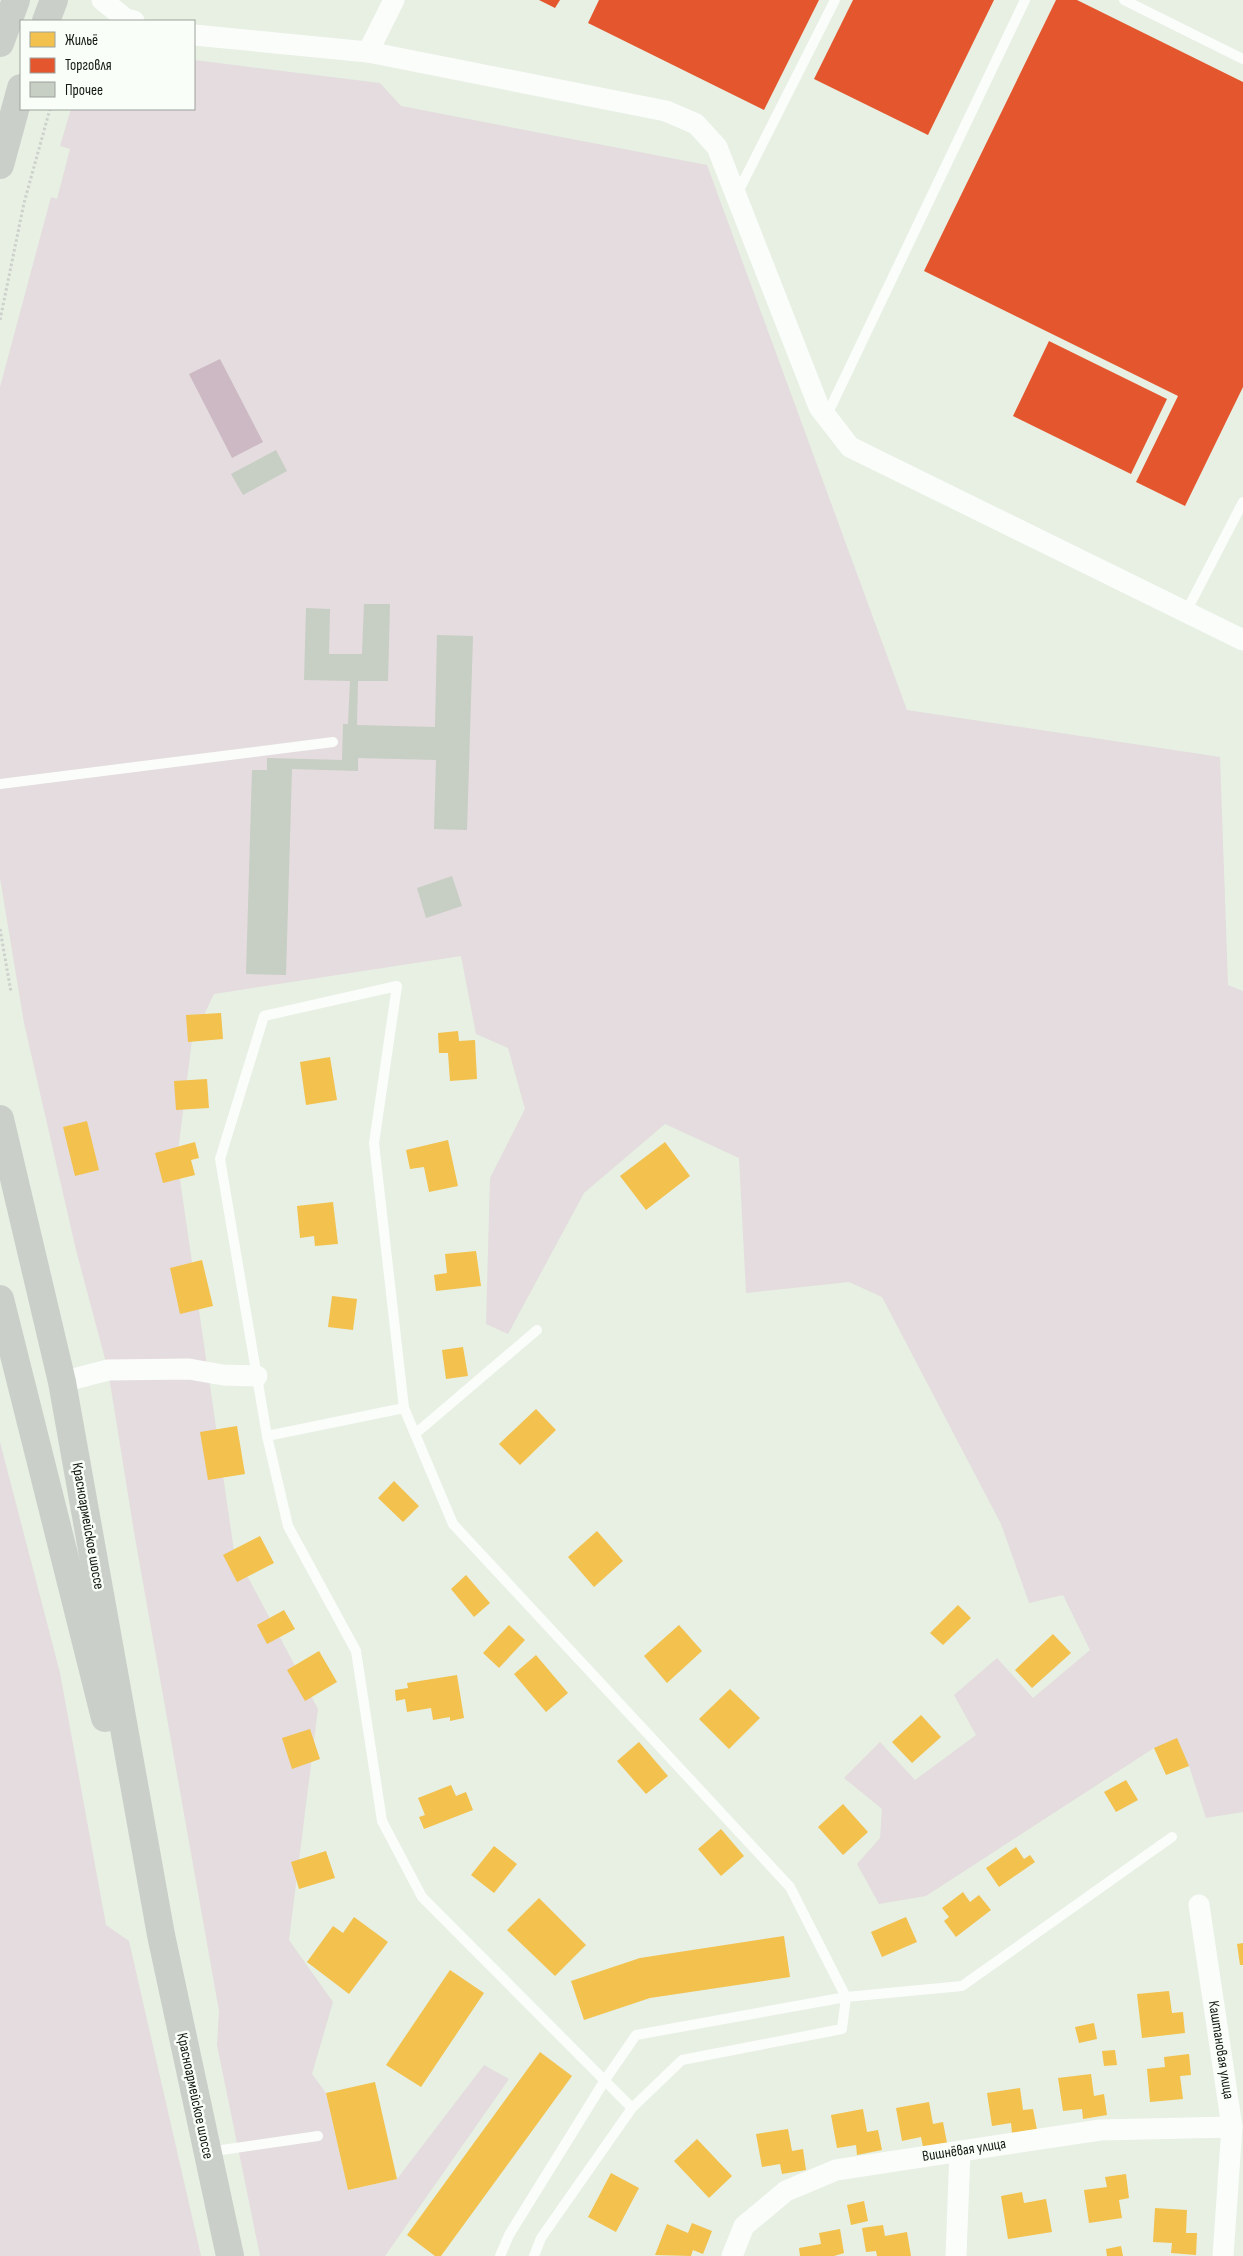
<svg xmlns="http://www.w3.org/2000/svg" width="1243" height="2256" font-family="'Sofia Sans Condensed',sans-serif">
  <rect width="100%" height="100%" fill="#e7f0e3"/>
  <g fill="#e4dcde">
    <polygon points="194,60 380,83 401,106 707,165 907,710 1220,757 1228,985 1243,991 1243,1812 1206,1818 1189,1766 1154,1748 926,1896 879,1904 857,1864 880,1838 882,1809 844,1778 880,1742 915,1780 976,1735 954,1695 997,1658 1033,1698 1090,1650 1063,1595 1029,1603 1001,1524 882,1297 849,1282 746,1293 739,1158 665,1124 584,1193 508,1334 486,1324 490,1178 525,1109 508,1048 476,1034 461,956 214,994 192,1040 177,1159 234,1551 318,1709 289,1940 333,2002 312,2074 326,2093 348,2190 397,2179 484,2065 509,2079 385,2256 260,2256 217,2045 219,2011 134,1532 108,1370 76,1250 24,1023 0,878 0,387 51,197 57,199 70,149 60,146 71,109 194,109"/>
    <polygon points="0,1442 60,1673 106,1925 129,1941 201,2256 0,2256"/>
  </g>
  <polygon fill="#ccb9c3" points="220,359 263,442 232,458 189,374"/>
  <g fill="#f2c14e">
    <polygon points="221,1013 223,1039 188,1042 186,1015"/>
    <polygon points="458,1031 459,1041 475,1040 477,1079 450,1081 448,1053 439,1053 438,1033"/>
    <polygon points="330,1057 337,1100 306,1105 300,1062"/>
    <polygon points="207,1079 209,1108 176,1110 174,1081"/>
    <polygon points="87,1121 99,1170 75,1176 63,1127"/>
    <polygon points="448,1140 458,1186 429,1192 424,1167 410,1169 406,1150"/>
    <polygon points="195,1142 199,1158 191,1160 195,1175 163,1183 155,1153"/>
    <polygon points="665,1142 690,1176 646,1210 620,1176"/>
    <polygon points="333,1202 338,1244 315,1246 314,1236 300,1238 297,1206"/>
    <polygon points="476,1251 481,1286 436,1291 434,1275 447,1273 445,1254"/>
    <polygon points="202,1260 213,1306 180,1314 170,1268"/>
    <polygon points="332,1296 357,1299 353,1330 328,1327"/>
    <polygon points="463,1347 468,1376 446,1379 442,1350"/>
    <polygon points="536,1409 556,1430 520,1465 499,1444"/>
    <polygon points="237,1426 245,1474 208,1480 200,1432"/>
    <polygon points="394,1481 419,1506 403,1522 378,1498"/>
    <polygon points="597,1531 623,1561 594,1587 568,1557"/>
    <polygon points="260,1536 274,1563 237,1582 223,1555"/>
    <polygon points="466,1575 490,1603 474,1617 451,1589"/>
    <polygon points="958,1605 971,1618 943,1645 930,1633"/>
    <polygon points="284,1610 295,1629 267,1644 257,1625"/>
    <polygon points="509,1625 525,1640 499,1668 483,1653"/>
    <polygon points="679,1625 702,1651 667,1683 644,1656"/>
    <polygon points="1053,1634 1071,1653 1032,1688 1015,1670"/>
    <polygon points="319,1651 337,1682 305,1701 287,1670"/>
    <polygon points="536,1655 568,1693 546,1712 514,1674"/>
    <polygon points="457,1675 464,1718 450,1721 450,1717 433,1720 431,1708 407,1712 405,1699 396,1701 395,1690 408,1688 407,1683"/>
    <polygon points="730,1689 760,1718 729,1749 699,1719"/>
    <polygon points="921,1715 941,1737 912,1763 892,1742"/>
    <polygon points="310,1729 320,1759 292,1769 282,1738"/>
    <polygon points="1177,1738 1189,1766 1166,1775 1154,1748"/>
    <polygon points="639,1742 668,1776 646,1794 617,1761"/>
    <polygon points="1126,1780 1138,1800 1116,1812 1104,1792"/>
    <polygon points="451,1785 456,1796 466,1792 473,1810 424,1829 419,1817 425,1815 418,1798"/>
    <polygon points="843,1804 868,1832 843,1855 818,1827"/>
    <polygon points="721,1829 744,1856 721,1876 698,1849"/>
    <polygon points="494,1846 517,1864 494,1893 471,1875"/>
    <polygon points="1016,1847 1024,1859 1030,1855 1035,1862 999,1887 986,1868"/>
    <polygon points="326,1851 335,1878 299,1889 291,1862"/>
    <polygon points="963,1892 970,1902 979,1895 991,1910 956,1937 944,1921 949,1917 942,1908"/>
    <polygon points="539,1898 586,1945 555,1976 507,1930"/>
    <polygon points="354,1917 388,1942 349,1994 307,1962 333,1926 343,1933"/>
    <polygon points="906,1917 917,1942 882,1957 871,1932"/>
    <polygon points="784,1936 790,1977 650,1998 584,2020 571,1981 640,1958"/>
    <polygon points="1243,1943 1243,1965 1240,1965 1237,1944"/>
    <polygon points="450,1970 484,1993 421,2087 386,2065"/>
    <polygon points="1169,1991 1172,2013 1183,2012 1185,2033 1142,2038 1137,1994"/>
    <polygon points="1094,2023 1097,2039 1079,2043 1075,2027"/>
    <polygon points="1115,2050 1117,2065 1104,2066 1102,2051"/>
    <polygon points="540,2052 572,2076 441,2256 435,2256 407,2235"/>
    <polygon points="1189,2054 1191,2075 1180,2076 1183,2099 1150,2102 1147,2069 1165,2067 1164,2057"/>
    <polygon points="1091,2074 1094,2096 1104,2094 1107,2115 1083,2119 1082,2109 1063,2111 1058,2078"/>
    <polygon points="375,2082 397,2179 348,2190 326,2093"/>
    <polygon points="1020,2088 1023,2110 1033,2109 1037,2130 1012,2133 1011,2123 992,2126 987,2093"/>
    <polygon points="929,2102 933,2124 943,2122 947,2143 923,2147 921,2137 902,2141 896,2108"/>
    <polygon points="863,2109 867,2132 878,2130 882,2150 857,2155 856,2145 837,2148 831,2115"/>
    <polygon points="788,2129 792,2151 803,2149 806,2170 782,2174 780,2164 762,2167 756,2134"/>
    <polygon points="697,2139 732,2176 709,2198 674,2161"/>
    <polygon points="611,2173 639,2188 616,2232 588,2217"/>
    <polygon points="1126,2174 1129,2198 1119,2200 1122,2218 1089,2223 1084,2190 1107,2187 1105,2177"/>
    <polygon points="1022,2192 1024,2203 1046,2199 1052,2232 1008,2239 1001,2196"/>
    <polygon points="864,2201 868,2221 851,2225 847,2205"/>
    <polygon points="1155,2208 1187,2210 1186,2233 1197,2233 1196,2255 1171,2253 1172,2243 1153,2242"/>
    <polygon points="692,2223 712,2231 703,2254 693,2250 691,2256 655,2255 667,2224 688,2233"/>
    <polygon points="883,2225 885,2236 907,2232 911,2256 877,2256 876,2251 866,2252 862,2228"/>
    <polygon points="840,2229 844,2253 834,2256 800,2256 799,2248 821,2244 819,2233"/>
    <polygon points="1121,2246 1123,2256 1107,2256 1106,2249"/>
  </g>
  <g fill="#e4572e">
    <polygon points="539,0 560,0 555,8"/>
    <polygon points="599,0 819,0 764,110 588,23"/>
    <polygon points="853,0 994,0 928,135 814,79"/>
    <polygon points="1056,0 1077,0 1243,82 1243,387 1185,506 1136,482 1178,396 924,271"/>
    <polygon points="1049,341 1167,399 1131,474 1013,416"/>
  </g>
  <g fill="#c7cec4">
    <polygon points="276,450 287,471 243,495 231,474"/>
    <polygon points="364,604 390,604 388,681 358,681 357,725 435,727 437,635 473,636 467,830 434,829 436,760 358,758 358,771 292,769 286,975 246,974 252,770 267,770 267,758 342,760 343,724 348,724 350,681 304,680 306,608 330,609 329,654 362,654"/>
    <polygon points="452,876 462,906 426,918 417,888"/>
  </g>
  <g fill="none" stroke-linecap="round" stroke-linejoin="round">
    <g stroke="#cdd0cc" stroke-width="3" stroke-dasharray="2.5 2.5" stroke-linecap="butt">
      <polyline points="0,320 24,203 50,109"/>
      <polyline points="0,929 11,992"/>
    </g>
    <g stroke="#fbfdfb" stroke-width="10">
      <polyline points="1124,0 1243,59"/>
      <polyline points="736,196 835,0"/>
      <polyline points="826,417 1025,0"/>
      <polyline points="1186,612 1243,502"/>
      <polyline points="0,784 333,742"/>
      <polyline points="415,1434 537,1330"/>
      <polyline points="267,1436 404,1408"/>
      <polyline points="208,2152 318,2136"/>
      <polyline points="500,2256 509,2235 605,2080 636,2035 846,1997 962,1986 1172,1837"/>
      <polyline points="534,2256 541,2238 632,2108 682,2060 842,2029 846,1997 790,1887 453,1524 415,1434 404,1408 374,1143 397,986 264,1016 220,1159 267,1436 288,1526 356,1651 382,1821 422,1897 632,2108"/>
    </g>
    <g stroke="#fbfdfb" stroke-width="21">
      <polyline points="102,0 126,19 134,21"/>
      <polyline points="194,35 368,52 666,111 696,124 717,147 819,407 850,447 1243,640"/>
      <polyline points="368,52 394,0"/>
      <polyline points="62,1382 108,1370 189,1369 223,1375 257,1376"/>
      <polyline points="1199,1905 1232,2127 1223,2256"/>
      <polyline points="732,2256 744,2226 786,2191 836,2170 1100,2130 1232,2127"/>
      <polyline points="956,2256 960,2151"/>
    </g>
    <g stroke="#cbcfca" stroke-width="28">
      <polyline points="46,21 54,0"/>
      <polyline points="0,43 16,0"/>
      <polyline points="0,165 21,88"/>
      <polyline points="0,1119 62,1382 161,1935 230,2256"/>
      <polyline points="0,1299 105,1718"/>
    </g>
  </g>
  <g text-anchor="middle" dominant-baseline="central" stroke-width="5" stroke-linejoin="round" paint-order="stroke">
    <g font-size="15" fill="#121910" stroke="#fafef9">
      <text transform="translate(88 1526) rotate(80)">Красноармейское шоссе</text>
      <text transform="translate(1221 2050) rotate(81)">Каштановая улица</text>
      <text transform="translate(195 2096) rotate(78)">Красноармейское шоссе</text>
      <text transform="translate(964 2150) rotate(-9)">Вишнёвая улица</text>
    </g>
  </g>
  <rect x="20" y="20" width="175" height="90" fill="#fafef9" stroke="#9da29c"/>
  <rect x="30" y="32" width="25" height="15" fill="#f2c14e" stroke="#9da29c"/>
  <text x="65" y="45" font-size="15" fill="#121910">Жильё</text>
  <rect x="30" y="58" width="25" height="15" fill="#e4572e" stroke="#9da29c"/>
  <text x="65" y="70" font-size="15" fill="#121910">Торговля</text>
  <rect x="30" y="82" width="25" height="15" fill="#c7cec4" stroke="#9da29c"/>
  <text x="65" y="95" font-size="15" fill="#121910">Прочее</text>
</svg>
